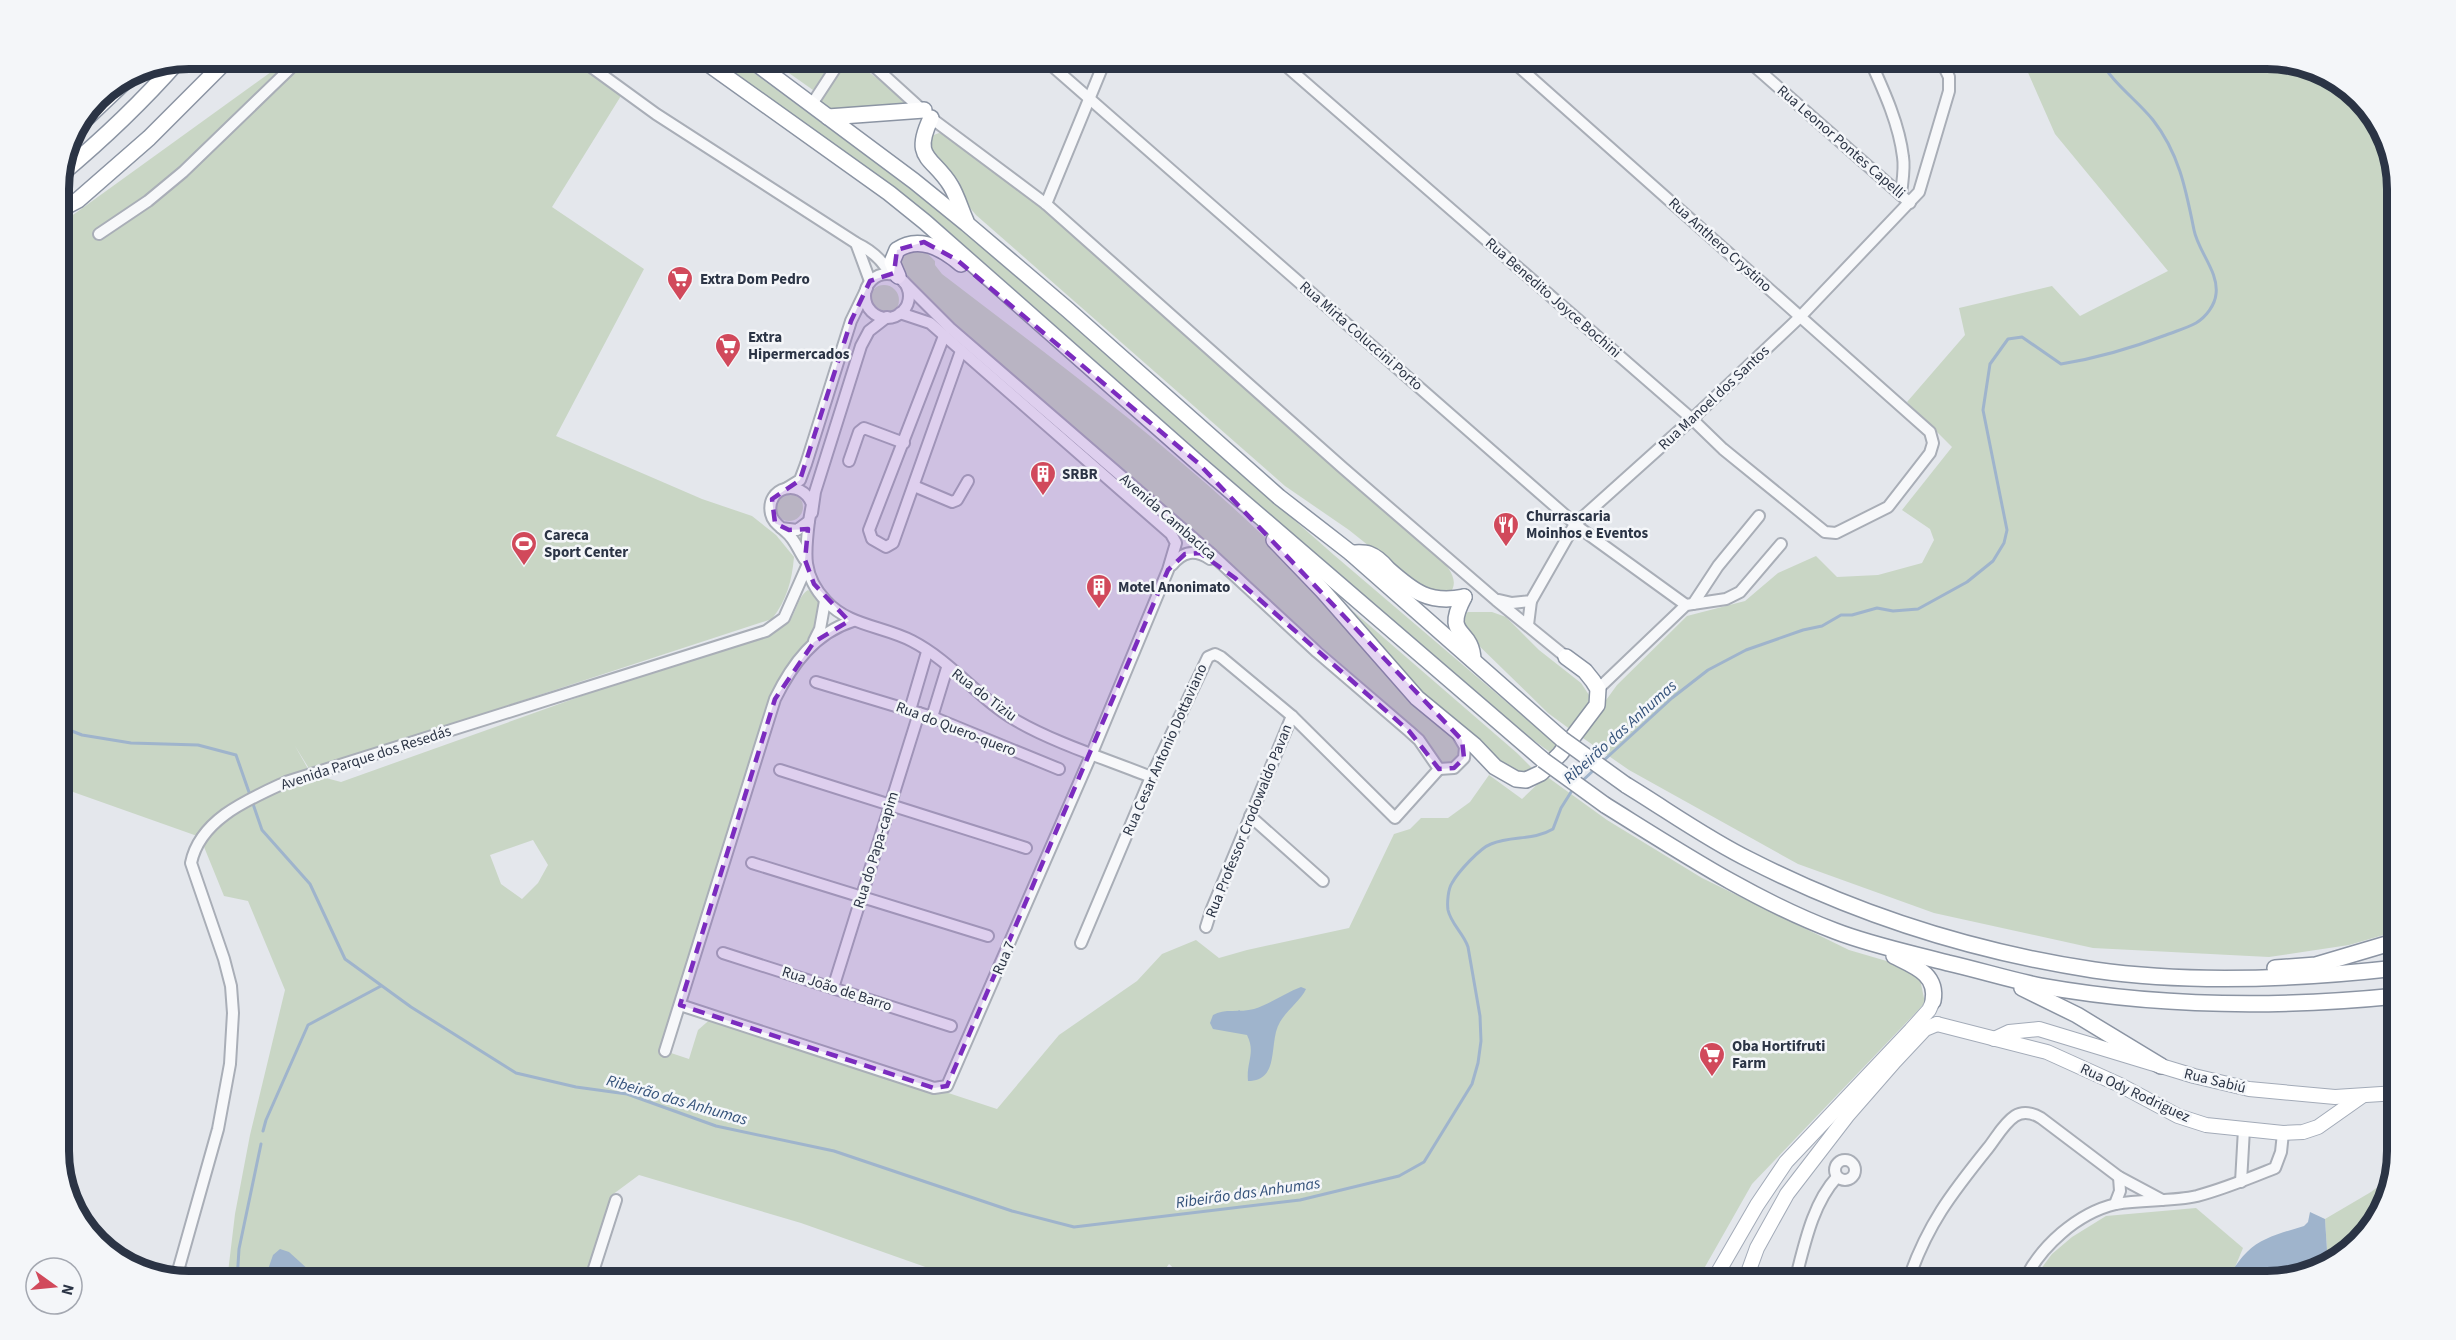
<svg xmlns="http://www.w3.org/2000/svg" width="2456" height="1340" font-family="'Source Sans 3',sans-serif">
  <rect width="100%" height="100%" fill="#e4e7ec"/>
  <g fill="#c9d6c5" fill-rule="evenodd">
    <polygon points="850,58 910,103 833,112 817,102 848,59"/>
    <path d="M 289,59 L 576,59 L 624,91 L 552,207 L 644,269 L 556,436 L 702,499 L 752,516 L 776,535 L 794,557 C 792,580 787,600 772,619 L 310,770 L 295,746 L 311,774 L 341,782 L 789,622 C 796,613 798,596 808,590 C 840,607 799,655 785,672 L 665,1051 L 689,1059 L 698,1030 L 714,1016 L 997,1109 L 1059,1035 L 1137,981 L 1162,954 L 1196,940 L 1219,958 L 1247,950 L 1349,928 L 1394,834 L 1410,829 L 1421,818 L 1448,818 L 1470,802 L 1489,775 L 1522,799 L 1546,776 L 1607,820 L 1702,878 L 1849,950 L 1890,962 L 1920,979 L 1925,1003 L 1752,1184 L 1697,1281 L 1187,1281 L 1169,1264 L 1157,1281 L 965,1281 L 801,1223 L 639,1175 L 612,1195 L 585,1281 L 227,1281 L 235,1214 L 250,1135 L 285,990 L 248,901 L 224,896 L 200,837 L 59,787 L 59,225 ZM 533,840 L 548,865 L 538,883 L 522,899 L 501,884 L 490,855 Z"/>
    <polygon points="709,59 735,59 900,181 984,247 1334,555 1558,746 1551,753 1532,739 1314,553 988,266 904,195"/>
    <polygon points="769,59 836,59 813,90"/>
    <polygon points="2022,59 2267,59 2325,72 2376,117 2397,181 2397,931 2349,945 2269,957 2093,948 1934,913 1798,864 1629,770 1580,736 1617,685 1687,616 1745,601 1778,573 1816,556 1837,577 1878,575 1922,563 1934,540 1930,529 1902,510 1952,447 1907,402 1965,335 1959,308 2052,286 2080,316 2168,271 2055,134"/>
    <path d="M 939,133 L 945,135 L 1047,211 L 1439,557 C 1448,567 1461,581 1449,594 L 1424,590 L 1349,530 L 1285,486 L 976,215 L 965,202 L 959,181 L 930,148 L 931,136 Z"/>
    <path d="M 922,248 L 935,261 L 935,265 L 942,274 C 1057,362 1175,449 1279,551 C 1340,612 1398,677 1457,740 L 1462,751 L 1457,762 L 1446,766 L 1441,763 L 1418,731 L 953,324 L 895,268 L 898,255 Z"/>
    <circle cx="884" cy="300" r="15"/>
    <circle cx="789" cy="507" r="14"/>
    <polygon points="1347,606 1517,753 1536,772 1523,774 1508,769 1421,696 1345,612"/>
    <polygon points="1468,612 1492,612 1506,617 1539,650 1581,683 1589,695 1588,708 1571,730 1548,713 1469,636 1464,630 1462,616"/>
    <polygon points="2391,1177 2384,1209 2339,1260 2303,1270 2327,1250 2325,1219 2371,1192"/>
    <polygon points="2196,1208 2243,1248 2233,1272 2223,1281 2032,1281 2052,1254 2072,1237 2106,1216"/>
  </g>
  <g fill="#9fb4cc">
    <path d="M 1301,987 L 1306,989 C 1301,1000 1287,1010 1280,1022 C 1268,1041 1281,1081 1248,1081 C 1246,1062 1256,1053 1247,1035 L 1213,1029 L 1210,1023 L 1213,1015 C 1224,1008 1240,1013 1254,1009 C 1270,1004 1285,993 1301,987 Z"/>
    <path d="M 2310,1212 L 2325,1219 L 2327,1250 L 2303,1270 L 2267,1281 L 2223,1281 C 2233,1272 2238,1260 2247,1252 C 2262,1237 2285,1232 2304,1226 L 2308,1222 Z"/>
    <polygon points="280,1249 289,1252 321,1281 264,1281 273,1255"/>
  </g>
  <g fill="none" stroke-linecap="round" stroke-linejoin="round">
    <g stroke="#9fb4cc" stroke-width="3">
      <polyline points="59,726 82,735 131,743 198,745 236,755 250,795"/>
      <path d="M 1602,762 L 1672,698 L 1708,670 L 1746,650 L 1803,630 L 1822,626 L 1841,615 L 1852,615 L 1877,608 L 1893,611 L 1918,609 L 1967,582 L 1993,561 L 2004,543 L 2007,530 L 1983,410 L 1990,364 L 2008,339 L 2022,337 L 2061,364 C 2098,358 2132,348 2166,335 C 2176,331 2187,328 2196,323 C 2206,317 2215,305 2216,294 C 2219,272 2198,251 2194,230 C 2186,190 2179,153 2153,120 C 2136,99 2112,83 2099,58"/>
      <polyline points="1580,783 1595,769"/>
      <path d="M 252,801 L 262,830 L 310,884 L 345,959 L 411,1007 L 516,1073 L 576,1087 L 627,1094 L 716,1126 L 834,1151 L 1012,1211 L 1074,1227 L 1300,1200 L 1399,1176 L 1424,1162 L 1472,1084 L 1478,1063 L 1481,1041 L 1480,1016 L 1468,947 C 1464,934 1451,924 1448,910 C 1447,903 1448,889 1452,883 C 1458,872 1480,848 1491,844 C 1512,835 1533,841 1553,829 L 1561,808 L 1573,789"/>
      <polyline points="263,1131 266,1120 308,1025 381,986"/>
      <polyline points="237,1281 239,1249 261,1144"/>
    </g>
    <defs>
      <g id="minor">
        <path d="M 579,58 L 656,114 L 856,243 C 871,250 882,259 890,274"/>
        <polyline points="865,58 931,118 1046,204 1343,468 1496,600 1566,657"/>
        <polyline points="1043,58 1581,529 1686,605"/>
        <polyline points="1277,58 1692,419 1723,449 1825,532 1836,533 1888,507 1930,453 1933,443 1930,432 1509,58"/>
        <polyline points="1745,58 1910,203"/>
        <path d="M 1869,58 C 1883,89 1899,123 1903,157 C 1905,169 1902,183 1901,195"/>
        <polyline points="812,104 842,58"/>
        <polyline points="1046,204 1106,58"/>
        <polyline points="99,234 148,201 183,172 301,58"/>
        <polyline points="856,243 870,281"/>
        <circle cx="887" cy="296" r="22"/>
        <polyline points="903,281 950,328 1208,551 1317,652 1409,731 1419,740 1439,769 1454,768 1464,758 1465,747 1459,737"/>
        <polyline points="944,336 869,530 872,539 886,547 893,543 961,351"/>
        <polyline points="849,461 859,432 864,428 904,443"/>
        <polyline points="914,486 952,502 957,500 968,481"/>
        <polyline points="787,488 800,480 806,464 851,321 867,288"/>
        <polyline points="812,513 815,492 861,346 869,331 887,317"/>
        <path d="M 809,521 C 805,553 802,576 826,601 C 849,626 883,626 912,641 C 951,661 979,699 1017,721 C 1055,743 1109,760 1151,777"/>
        <path d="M 781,528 L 797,530 L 809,521 L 812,504 C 801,477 765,487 771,514 C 773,523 780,526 786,532 C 795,539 798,550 805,560"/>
        <path d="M 1172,565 C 1183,551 1195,549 1210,559"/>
        <polyline points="1499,600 1512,603 1531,601 1575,524 1692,419 1800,317 1919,192 1949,91 1949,77 1940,58"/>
        <polyline points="1693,604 1718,566 1759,516"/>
        <polyline points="1528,625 1531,601"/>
        <polyline points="814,641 820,629 825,601"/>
        <polyline points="816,682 932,717 1059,769"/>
        <polyline points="1598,689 1686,605 1726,599 1740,592 1781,544"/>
        <polyline points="910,710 927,652"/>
        <polyline points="932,717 947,668"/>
        <polyline points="780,770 1026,848"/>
        <polyline points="1250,816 1323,881"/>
        <polyline points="752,863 988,936"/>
        <polyline points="1206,927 1211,911 1292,716"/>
        <polyline points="1081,943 1151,777 1208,657 1215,654 1221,657 1292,716 1395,818 1439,769"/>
        <polyline points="723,953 951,1026"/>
        <polyline points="833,988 919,713"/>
        <polyline points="680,1005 934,1088 947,1086 1092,753 1168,570 1176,543 1171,534 930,323 900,313"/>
        <path d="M 665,1051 L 775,699 C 792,664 815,633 853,621"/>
        <circle cx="1845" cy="1170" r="10"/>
        <polyline points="2241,1182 2244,1129"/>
        <polyline points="2115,1204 2120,1191 2119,1177"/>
        <path d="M 176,1278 L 218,1129 L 230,1064 L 233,1013 L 231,986 L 224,959 L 191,863 C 200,819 249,799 286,782 L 766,631 L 784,618 L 807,566"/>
        <polyline points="590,1281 616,1200"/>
        <path d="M 1795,1281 C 1804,1247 1812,1204 1837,1177"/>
        <path d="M 1908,1281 C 1927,1225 1951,1194 1988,1148 C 1996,1138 2004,1123 2015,1116 C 2023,1111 2033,1113 2041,1118 L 2119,1177 L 2162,1200"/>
        <path d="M 2024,1281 C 2040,1247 2077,1213 2116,1204 C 2142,1199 2171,1202 2197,1196 C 2224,1189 2250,1178 2275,1168 L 2281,1152 L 2283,1133"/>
      </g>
      <g id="major">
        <polyline points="1937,1024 2047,1052 2120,1085 2178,1116 2206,1125 2283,1133 2303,1132 2318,1127 2362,1096"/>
        <polyline points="1994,1039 2009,1032 2039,1029 2194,1076 2249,1089 2335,1097 2397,1093"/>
        <polyline points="1713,1281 1757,1205 1786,1162 1911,1030 1929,1010 1933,1001"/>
        <polyline points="1745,1281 1757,1248 1787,1194 1847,1116 1895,1061 1925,1029 1937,1024"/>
      </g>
      <g id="highway">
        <polyline points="700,58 889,193 925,222 1198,463 1543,760"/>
        <polyline points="749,58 914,181 967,224 1068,310 1279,497 1351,553 1562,739"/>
        <polyline points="828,117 924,110"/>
        <path d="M 931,118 C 911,160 933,156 951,186 C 957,196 961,210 966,221"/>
        <polyline points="74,130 136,71"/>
        <path d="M 60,175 C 103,139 142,102 178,61"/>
        <polyline points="59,210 78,200 149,138 229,58"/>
        <path d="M 898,276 L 892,262 L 897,250 C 919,235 942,248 961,264"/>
        <polyline points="1274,540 1323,591 1417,698 1474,745 1495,767 1516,779 1526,780 1541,773 1560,754 1597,705 1598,689 1593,681 1585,671 1566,657"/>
        <path d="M 1351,553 C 1357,553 1364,552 1369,554 C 1377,557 1383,563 1388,569 C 1414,592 1429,604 1464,597"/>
        <path d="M 1464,597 C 1442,639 1472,626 1473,660"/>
        <path d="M 1626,785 C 1667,810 1707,839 1750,860 C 1858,915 1975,952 2094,970 C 2192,984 2299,979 2397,968"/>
        <path d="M 1605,805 C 1679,851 1753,900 1835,931 C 1871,945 1910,953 1948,963 C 1979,970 2010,980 2041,986 C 2159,1007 2279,1008 2397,996"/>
        <path d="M 1894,956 C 1914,966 1938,974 1933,1001"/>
        <polyline points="2275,968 2316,965 2397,941"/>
        <polyline points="2022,988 2077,1015 2161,1066"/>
      </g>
    </defs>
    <use href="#minor" stroke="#a9aeb7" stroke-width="14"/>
    <use href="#major" stroke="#a3abb8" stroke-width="16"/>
    <use href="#highway" stroke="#8b94a3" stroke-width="18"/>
    <use href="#minor" stroke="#f7f8fa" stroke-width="10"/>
    <use href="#major" stroke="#fff" stroke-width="14"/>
    <use href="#highway" stroke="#fff" stroke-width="15"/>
    <defs>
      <g id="highway-bridge">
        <polyline points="1562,739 1626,785"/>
        <polyline points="1543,760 1605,805"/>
      </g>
    </defs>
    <use href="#highway-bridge" stroke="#8b94a3" stroke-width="18" stroke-linecap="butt"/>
    <use href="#highway-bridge" stroke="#fff" stroke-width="15"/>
  </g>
  <path fill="#7b2cbf" fill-opacity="0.2" stroke="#7b2cbf" stroke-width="4.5" stroke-dasharray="12 8" stroke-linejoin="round" d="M 924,242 L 957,260 L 1198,463 L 1462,740 L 1464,758 L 1454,768 L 1439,769 L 1409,731 L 1235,578 L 1200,553 L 1185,554 L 1168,570 L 947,1086 L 934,1088 L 680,1005 L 775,699 L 814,642 L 849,621 L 814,584 L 805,560 L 808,529 L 789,530 L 775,523 L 772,499 L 800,480 L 851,321 L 870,281 L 894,273 L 897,250 Z"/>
  <defs>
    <symbol id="supermarket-pin" viewBox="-11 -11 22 30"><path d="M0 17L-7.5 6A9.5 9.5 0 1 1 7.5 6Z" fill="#d1495b" stroke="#f4f6f9"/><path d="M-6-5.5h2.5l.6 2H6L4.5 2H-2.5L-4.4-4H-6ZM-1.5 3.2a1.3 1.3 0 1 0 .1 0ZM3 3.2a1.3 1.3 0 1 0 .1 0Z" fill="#fff"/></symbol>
    <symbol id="building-pin" viewBox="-11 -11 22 30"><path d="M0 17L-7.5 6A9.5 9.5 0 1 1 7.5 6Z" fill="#d1495b" stroke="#f4f6f9"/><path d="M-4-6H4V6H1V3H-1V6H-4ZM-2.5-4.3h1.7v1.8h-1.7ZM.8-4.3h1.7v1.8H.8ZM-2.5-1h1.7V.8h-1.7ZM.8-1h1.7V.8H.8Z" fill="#fff"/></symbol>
    <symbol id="restaurant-pin" viewBox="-11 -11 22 30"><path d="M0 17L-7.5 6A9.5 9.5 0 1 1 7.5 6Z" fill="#d1495b" stroke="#f4f6f9"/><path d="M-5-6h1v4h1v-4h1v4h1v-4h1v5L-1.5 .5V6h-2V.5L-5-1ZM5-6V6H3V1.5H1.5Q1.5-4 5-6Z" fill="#fff"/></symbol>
    <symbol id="stadium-pin" viewBox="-11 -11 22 30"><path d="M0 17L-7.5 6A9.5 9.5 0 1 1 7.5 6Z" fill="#d1495b" stroke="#f4f6f9"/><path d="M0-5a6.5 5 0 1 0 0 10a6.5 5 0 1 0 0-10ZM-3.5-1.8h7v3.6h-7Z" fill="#fff"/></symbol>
  </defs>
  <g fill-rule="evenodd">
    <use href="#supermarket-pin" x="665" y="264" width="30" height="40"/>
    <use href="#supermarket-pin" x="713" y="331" width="30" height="40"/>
    <use href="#building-pin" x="1028" y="459" width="30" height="40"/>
    <use href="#restaurant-pin" x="1491" y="510" width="30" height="40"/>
    <use href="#stadium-pin" x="509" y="529" width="30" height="40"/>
    <use href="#building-pin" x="1084" y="572" width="30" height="40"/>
    <use href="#supermarket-pin" x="1697" y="1040" width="30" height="40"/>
  </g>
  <g text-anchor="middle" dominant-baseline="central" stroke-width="5" stroke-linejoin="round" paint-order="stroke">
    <g font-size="15" fill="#2b3445" stroke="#f4f6f9">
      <text transform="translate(1841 142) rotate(41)">Rua Leonor Pontes Capelli</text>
      <text transform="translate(1720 245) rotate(42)">Rua Anthero Crystino</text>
      <text transform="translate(1553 298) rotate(41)">Rua Benedito Joyce Bochini</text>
      <text transform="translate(1361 336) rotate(41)">Rua Mirta Coluccini Porto</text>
      <text transform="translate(1714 398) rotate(-43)">Rua Manoel dos Santos</text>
      <text transform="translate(1168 517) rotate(41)">Avenida Cambacica</text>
      <text transform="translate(984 695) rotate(37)">Rua do Tiziu</text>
      <text transform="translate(956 729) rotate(21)">Rua do Quero-quero</text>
      <text transform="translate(1165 750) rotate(-66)">Rua Cesar Antonio Dottaviano</text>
      <text transform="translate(366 758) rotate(-18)">Avenida Parque dos Resedás</text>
      <text transform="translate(1249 821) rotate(-68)">Rua Professor Crodowaldo Pavan</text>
      <text transform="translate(876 850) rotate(-73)">Rua do Papa-capim</text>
      <text transform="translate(1004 958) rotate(-67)">Rua 7</text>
      <text transform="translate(837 989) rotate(18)">Rua João de Barro</text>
      <text transform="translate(2215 1081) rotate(14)">Rua Sabiú</text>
      <text transform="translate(2135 1093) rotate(25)">Rua Ody Rodriguez</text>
    </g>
    <g font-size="15" font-weight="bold" fill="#2b3445" stroke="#f4f6f9" text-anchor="start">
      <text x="700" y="279">Extra Dom Pedro</text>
      <text x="748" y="337">Extra<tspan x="748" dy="17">Hipermercados</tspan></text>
      <text x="1062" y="474">SRBR</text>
      <text x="1526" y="516">Churrascaria<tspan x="1526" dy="17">Moinhos e Eventos</tspan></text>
      <text x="544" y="535">Careca<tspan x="544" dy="17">Sport Center</tspan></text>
      <text x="1118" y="587">Motel Anonimato</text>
      <text x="1732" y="1046">Oba Hortifruti<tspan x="1732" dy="17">Farm</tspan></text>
    </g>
    <g font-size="16" font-style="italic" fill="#34527a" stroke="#f4f6f9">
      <text transform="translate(1620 732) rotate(-42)">Ribeirão das Anhumas</text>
      <text transform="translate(677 1100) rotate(16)">Ribeirão das Anhumas</text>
      <text transform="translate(1248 1193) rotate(-8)">Ribeirão das Anhumas</text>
    </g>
  </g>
  <path d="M0 0H2456V1340H0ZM189 69H2267A120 120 0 0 1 2387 189V1151A120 120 0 0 1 2267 1271H189A120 120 0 0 1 69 1151V189A120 120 0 0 1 189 69Z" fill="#f4f6f9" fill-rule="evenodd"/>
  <path fill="none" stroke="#2b3445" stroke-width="8" d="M189 69H2267A120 120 0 0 1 2387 189V1151A120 120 0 0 1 2267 1271H189A120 120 0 0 1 69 1151V189A120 120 0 0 1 189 69Z"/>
  <g transform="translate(54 1286) rotate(105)"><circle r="28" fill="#f4f6f9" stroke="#a4a8b1" stroke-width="1.5"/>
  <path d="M0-4.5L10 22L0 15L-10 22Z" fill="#d1495b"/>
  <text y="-9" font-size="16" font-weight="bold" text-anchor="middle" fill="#2b3445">N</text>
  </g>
</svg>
